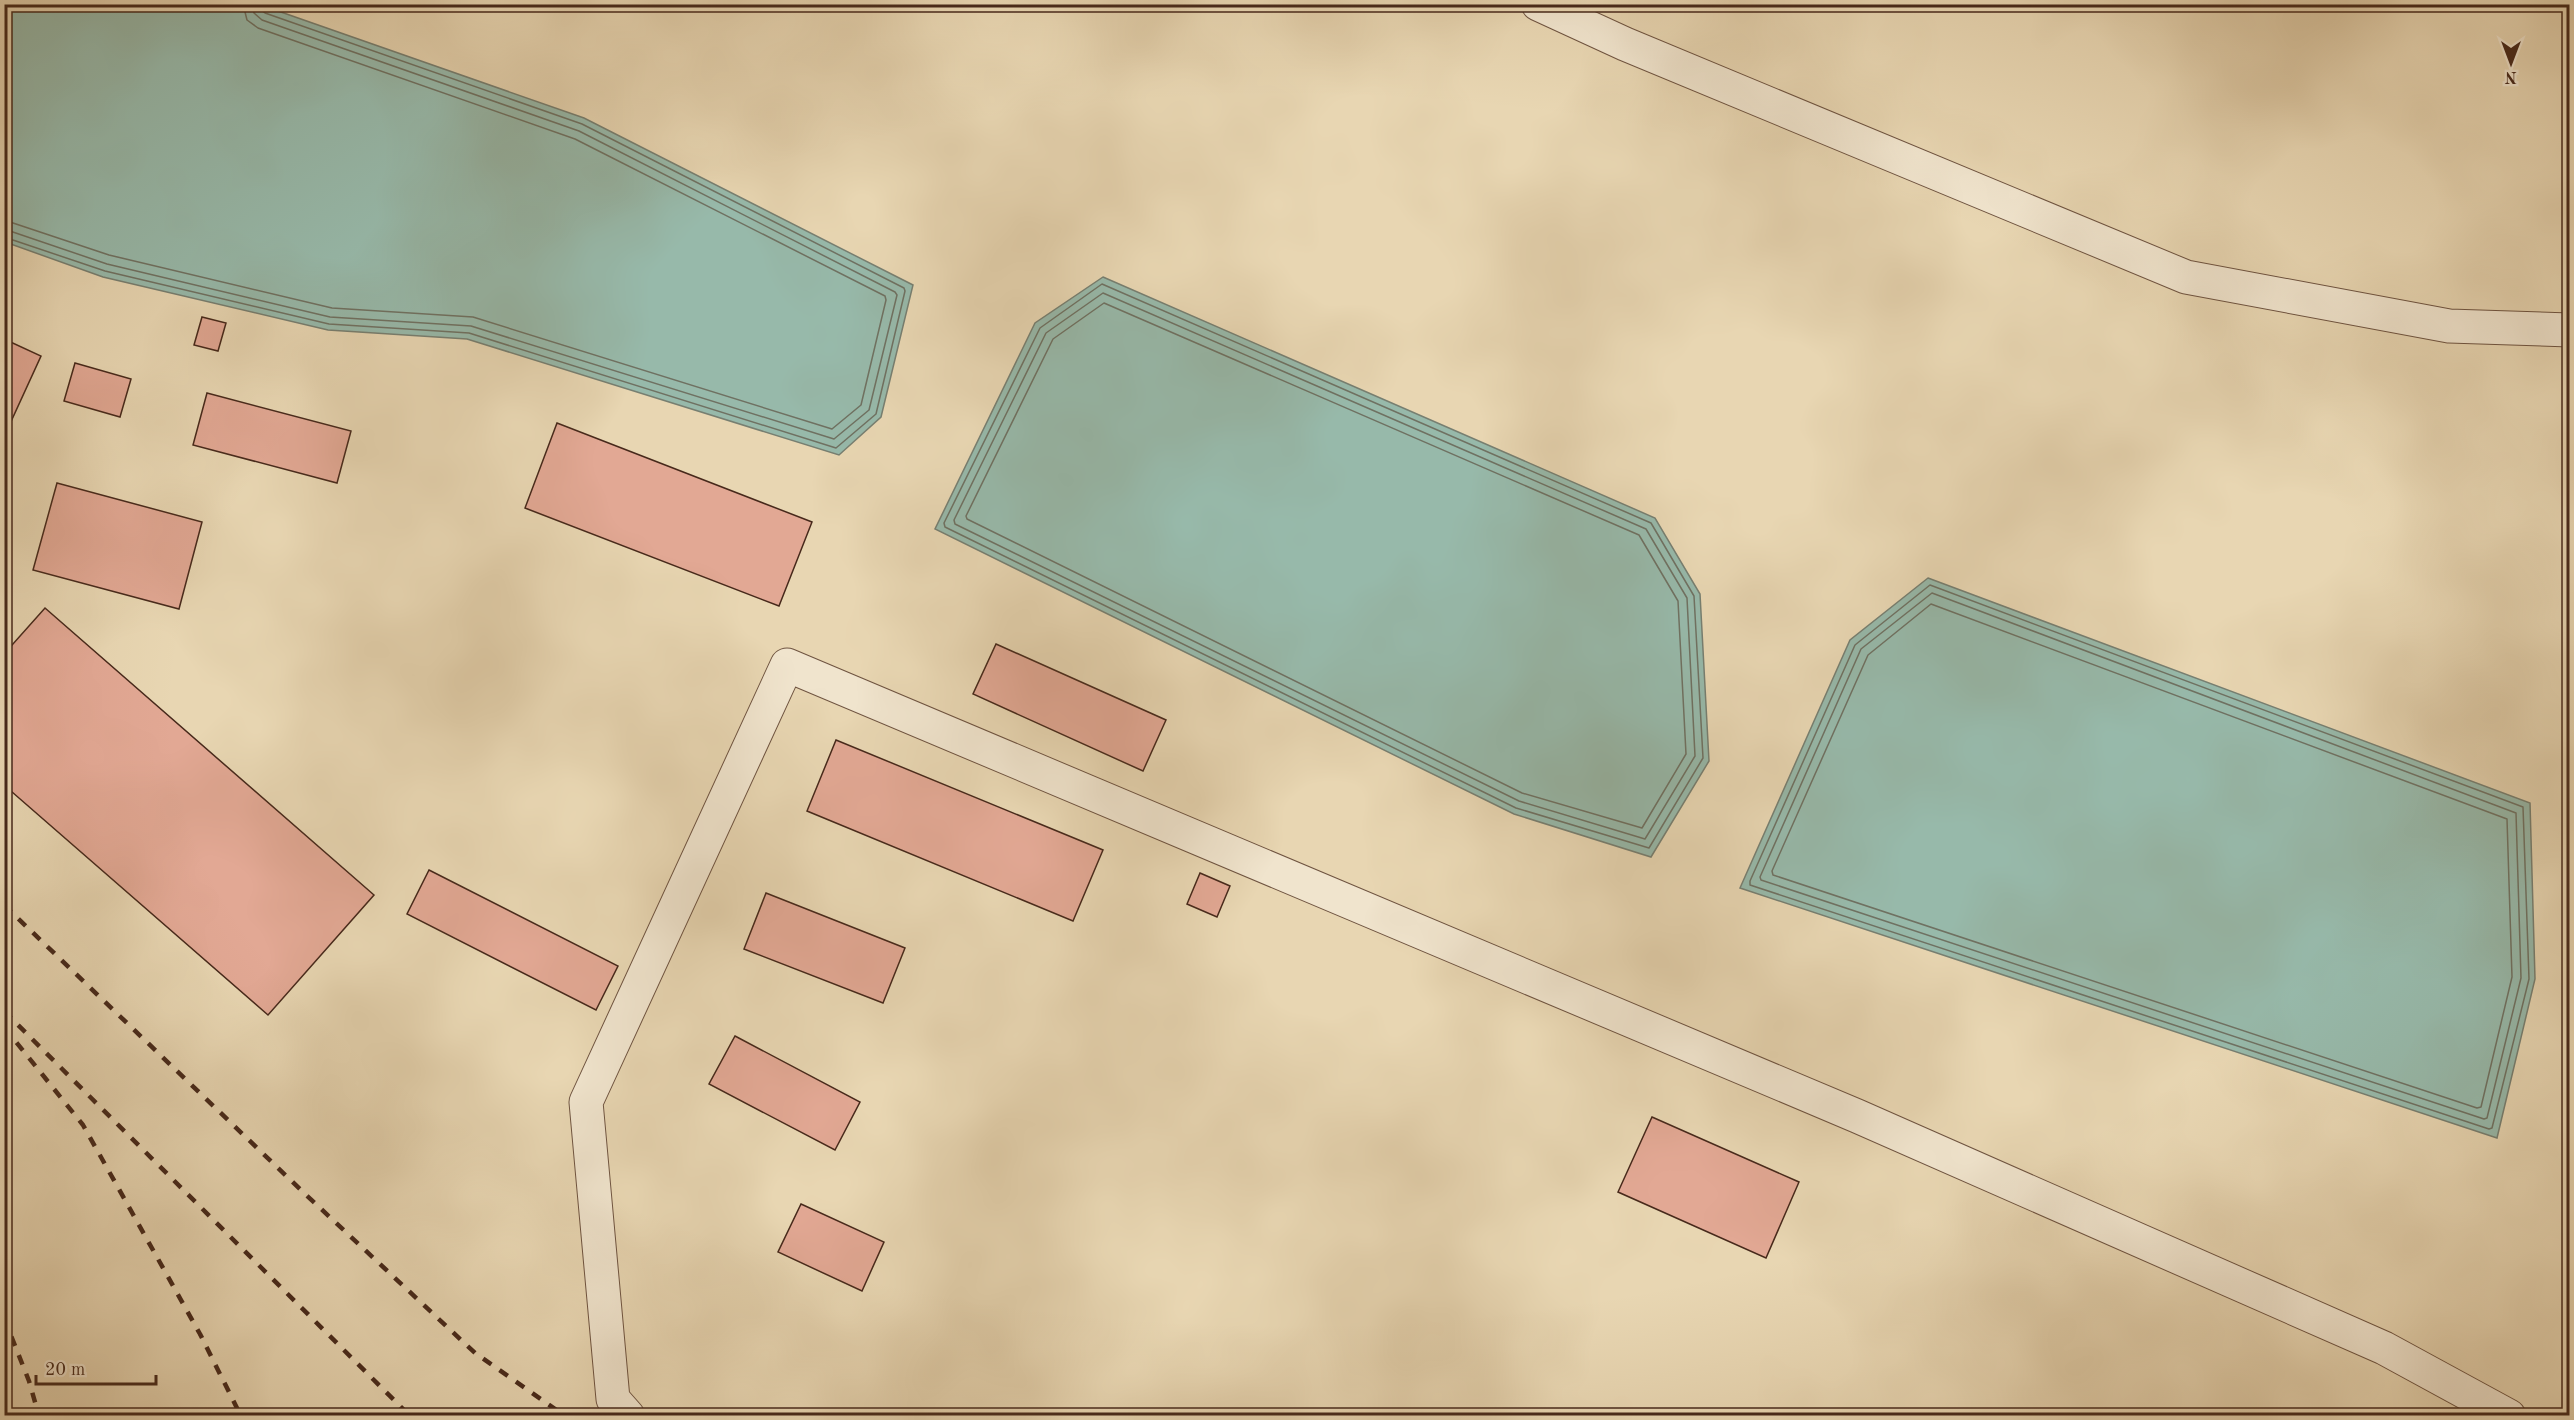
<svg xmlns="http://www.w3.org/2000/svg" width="2574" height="1420" font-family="'Old Standard TT',serif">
  <rect width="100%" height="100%" fill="#e8d6b2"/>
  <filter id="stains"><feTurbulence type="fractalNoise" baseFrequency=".00333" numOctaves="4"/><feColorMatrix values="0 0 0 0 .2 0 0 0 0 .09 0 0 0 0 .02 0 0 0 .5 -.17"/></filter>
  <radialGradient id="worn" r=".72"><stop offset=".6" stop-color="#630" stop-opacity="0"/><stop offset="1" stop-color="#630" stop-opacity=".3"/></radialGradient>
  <g fill="#97b9aa" stroke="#777f71" stroke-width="1.5">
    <polygon points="258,4 584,118 913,285 881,417 839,455 467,339 328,330 103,277 5,242 5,5"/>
    <polygon points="1103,277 1655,518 1700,594 1709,761 1651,857 1514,814 935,529 1035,323"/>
    <polygon points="1928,578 2530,803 2535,979 2497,1138 1740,888 1850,640"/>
  </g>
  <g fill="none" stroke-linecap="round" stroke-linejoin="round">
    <g stroke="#6f7162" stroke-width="1.5">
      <polyline points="4,220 109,255 332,308 473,317 832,429 861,405 886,300 885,296 575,139 258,28 247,20 243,4"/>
      <polyline points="4,229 107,264 330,317 471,326 834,439 869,410 897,295 895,292 579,131 262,20 254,13 252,4"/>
      <polyline points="4,237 105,271 329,324 469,333 836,448 876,414 905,291 904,288 582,124 265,13 261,10 260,4"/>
      <polygon points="1102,284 1651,523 1694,596 1703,758 1649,848 1516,808 945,527 944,523 1040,328"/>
      <polygon points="1103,293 1646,529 1687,598 1695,756 1645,839 1519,801 955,524 954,520 1046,333"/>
      <polygon points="1104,303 1639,535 1678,601 1686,754 1642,828 1522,793 967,519 966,516 1053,339"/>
      <polygon points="1930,585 2523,807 2529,979 2492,1128 2489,1129 1750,885 1750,881 1855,645"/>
      <polygon points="1932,593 2516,813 2521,978 2487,1118 2484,1119 1761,880 1760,877 1861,649"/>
      <polygon points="1931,604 2507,819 2512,977 2481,1107 2477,1108 1773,875 1772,871 1868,655"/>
    </g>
  </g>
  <g fill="#e2a894" stroke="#47291b" stroke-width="1.5">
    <polygon points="202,317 226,323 218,351 194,345"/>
    <polygon points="4,339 41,356 8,428 4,427"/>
    <polygon points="75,363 131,379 120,417 64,401"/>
    <polygon points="207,393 351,431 337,483 193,445"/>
    <polygon points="557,423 812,522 779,606 525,508"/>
    <polygon points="57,483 202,522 179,609 33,570"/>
    <polygon points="45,608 374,895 268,1015 4,785 4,654"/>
    <polygon points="996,644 1166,720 1143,771 973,694"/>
    <polygon points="836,740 1103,850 1073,921 807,811"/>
    <polygon points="429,870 618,966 596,1010 407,914"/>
    <polygon points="1200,873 1230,886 1217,917 1187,904"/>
    <polygon points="766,893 905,948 883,1003 744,949"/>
    <polygon points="735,1036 860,1102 835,1150 709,1084"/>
    <polygon points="1652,1117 1799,1182 1766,1258 1618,1192"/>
    <polygon points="801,1204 884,1242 862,1291 778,1252"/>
  </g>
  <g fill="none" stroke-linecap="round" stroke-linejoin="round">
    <defs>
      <g id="minor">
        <polyline points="1538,4 1625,44 2186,277 2449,326 2570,330"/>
        <polyline points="628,1416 613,1399 586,1102 787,665 1857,1116 2384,1348 2509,1416"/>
      </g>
    </defs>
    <use href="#minor" stroke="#6f5441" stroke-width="35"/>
    <use href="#minor" stroke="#f0e4cd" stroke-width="33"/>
    <g stroke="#47291b" stroke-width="4.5" stroke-dasharray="10 10" stroke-linecap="butt">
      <polyline points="4,905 303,1192 475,1353 565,1416"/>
      <polyline points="4,1011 410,1416"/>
      <polyline points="4,1027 83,1125 200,1334 241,1416"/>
      <polyline points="4,1318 29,1381 39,1416"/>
    </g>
  </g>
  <rect width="2574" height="1420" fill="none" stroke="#e8d6b2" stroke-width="24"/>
  <rect x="6" y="6" width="2562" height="1408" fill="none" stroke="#47291b" stroke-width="3"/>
  <rect x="12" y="12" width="2550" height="1396" fill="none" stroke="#47291b" stroke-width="1.5"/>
  <g transform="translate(2511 63) rotate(180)" stroke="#f0e4cd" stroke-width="4.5" paint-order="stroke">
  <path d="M0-4.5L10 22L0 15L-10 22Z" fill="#47291b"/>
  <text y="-9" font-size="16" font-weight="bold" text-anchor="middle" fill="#47291b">N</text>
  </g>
  <path d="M36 1375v9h120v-9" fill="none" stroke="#47291b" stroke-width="3"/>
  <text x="45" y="1375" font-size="18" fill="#47291b" stroke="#f0e4cd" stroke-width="4.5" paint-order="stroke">20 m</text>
  <rect width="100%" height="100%" filter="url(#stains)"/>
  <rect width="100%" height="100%" fill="url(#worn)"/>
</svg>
